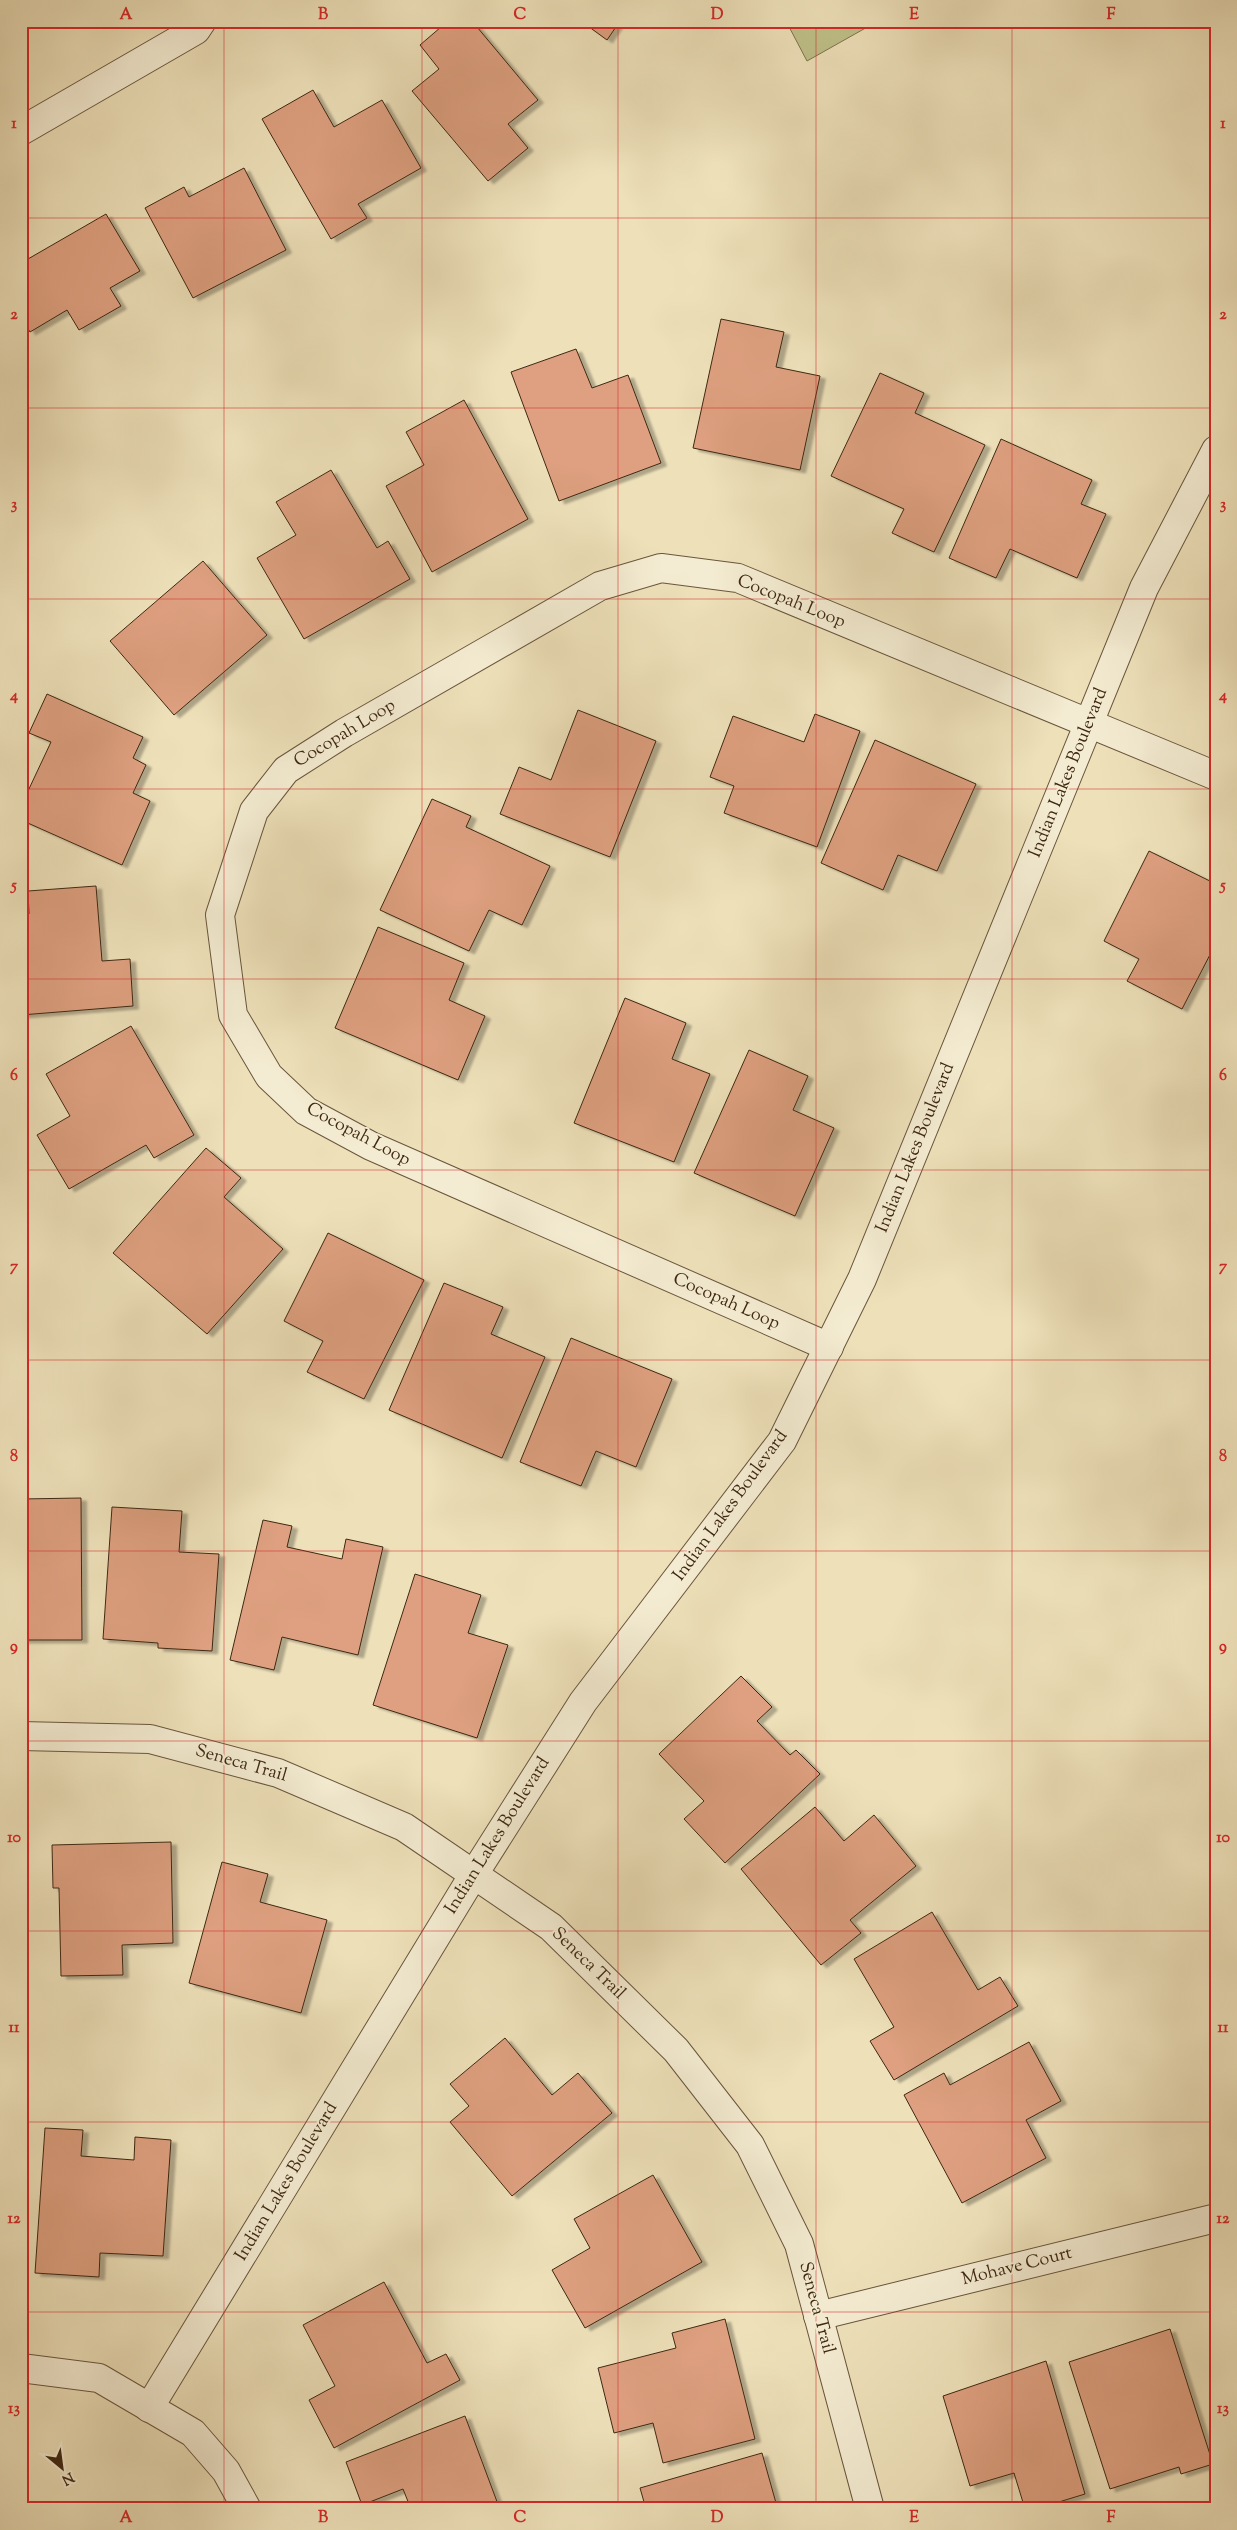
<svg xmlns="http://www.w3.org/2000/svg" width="1237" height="2530" font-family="'Sorts Mill Goudy',serif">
  <defs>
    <filter id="shadow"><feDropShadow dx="5.5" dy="3" stdDeviation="1" flood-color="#0004"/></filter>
  </defs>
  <rect width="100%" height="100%" fill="#eee1ba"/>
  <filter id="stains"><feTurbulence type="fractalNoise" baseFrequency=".004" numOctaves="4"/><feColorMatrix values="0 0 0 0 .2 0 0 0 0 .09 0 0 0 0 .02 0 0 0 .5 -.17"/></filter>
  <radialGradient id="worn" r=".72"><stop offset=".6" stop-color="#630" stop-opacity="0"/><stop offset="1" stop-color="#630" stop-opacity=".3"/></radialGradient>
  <polygon fill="#c0c18a" stroke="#7f744e" points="786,21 878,21 807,61"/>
  <g fill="#dea080" stroke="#3e2812" filter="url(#shadow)">
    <polygon points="448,21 472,21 538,100 508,124 528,148 488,181 412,91 439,69 420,45"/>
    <polygon points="581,21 620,21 607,40"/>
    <polygon points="313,90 334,127 382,100 421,168 358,204 367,218 331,239 262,119"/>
    <polygon points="244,168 286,250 193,298 145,208 184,187 189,197"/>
    <polygon points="106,214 140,271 110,288 121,306 79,330 67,310 30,332 21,317 21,263"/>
    <polygon points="721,319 784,332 776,367 820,376 800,470 693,448"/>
    <polygon points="576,349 592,388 628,375 661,463 559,501 511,372"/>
    <polygon points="880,373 924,393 915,413 985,445 934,552 892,533 904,509 831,476"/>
    <polygon points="464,400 528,519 432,572 386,486 424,465 406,432"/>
    <polygon points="1001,439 1092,480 1081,504 1106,514 1077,578 1010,549 996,578 949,558"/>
    <polygon points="331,470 377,548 388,541 410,579 304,639 257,558 296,535 276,502"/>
    <polygon points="203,561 267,635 174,715 110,641"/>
    <polygon points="47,694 143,737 133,758 146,765 133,793 150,801 122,865 21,820 21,788 28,791 51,742 29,733"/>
    <polygon points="578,710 656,741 610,857 500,814 519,767 551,780"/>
    <polygon points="815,714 860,731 817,847 724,813 734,786 710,777 733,716 804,742"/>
    <polygon points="875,740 976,784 937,871 898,855 883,890 821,863"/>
    <polygon points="432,799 471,816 466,827 550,866 522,925 489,910 469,951 380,910"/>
    <polygon points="1149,851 1216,884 1216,943 1182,1009 1127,981 1139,959 1104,941"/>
    <polygon points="96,886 102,961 130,959 133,1006 21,1015 21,914 29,914 28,891"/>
    <polygon points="378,927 464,963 449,1000 485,1016 458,1080 335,1028"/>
    <polygon points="625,998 686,1023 672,1059 710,1074 674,1162 574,1123"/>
    <polygon points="131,1026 194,1135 154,1158 146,1145 69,1189 37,1135 70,1116 46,1074"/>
    <polygon points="749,1050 808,1076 793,1110 834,1128 795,1216 694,1173"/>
    <polygon points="206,1148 241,1178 224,1197 283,1249 207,1334 113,1253"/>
    <polygon points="328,1233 424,1280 364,1399 307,1372 323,1341 284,1321"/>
    <polygon points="444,1283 503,1307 491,1334 545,1357 502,1458 389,1410"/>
    <polygon points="571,1338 672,1379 636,1467 596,1451 581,1486 520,1462"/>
    <polygon points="81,1498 82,1640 21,1640 21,1499"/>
    <polygon points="112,1507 182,1511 179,1552 219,1554 212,1651 158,1648 158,1643 103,1639"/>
    <polygon points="263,1520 292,1526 287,1547 342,1559 346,1539 383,1547 358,1655 282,1637 274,1670 230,1660"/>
    <polygon points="415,1574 481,1595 468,1633 508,1645 477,1738 373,1705"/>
    <polygon points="741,1676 772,1707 757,1721 790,1755 796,1750 820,1774 725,1863 684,1819 704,1801 659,1754"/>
    <polygon points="815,1807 844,1841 874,1815 916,1866 850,1920 861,1933 821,1965 741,1869"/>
    <polygon points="171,1842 173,1943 122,1945 123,1975 61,1976 59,1888 53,1888 52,1845"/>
    <polygon points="222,1862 268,1874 260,1902 327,1920 301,2013 189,1983"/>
    <polygon points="932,1912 978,1990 1000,1977 1018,2006 894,2080 870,2041 894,2027 854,1959"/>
    <polygon points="505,2038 552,2095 578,2073 612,2113 512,2196 450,2122 469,2106 450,2084"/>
    <polygon points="1029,2042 1061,2101 1026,2120 1046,2158 962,2203 904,2095 944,2073 950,2085"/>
    <polygon points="45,2128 83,2130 81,2156 134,2160 135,2137 171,2140 163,2256 100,2253 99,2277 35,2273"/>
    <polygon points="653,2175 702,2262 585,2328 552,2270 590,2248 574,2219"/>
    <polygon points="384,2282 427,2363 446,2354 460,2380 334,2448 309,2400 335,2386 303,2325"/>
    <polygon points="725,2319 755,2439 663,2463 653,2423 614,2433 598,2368 676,2348 672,2333"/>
    <polygon points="1170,2329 1213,2464 1181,2474 1179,2467 1110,2489 1069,2362"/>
    <polygon points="1046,2361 1085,2494 1036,2509 1025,2509 1014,2473 970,2486 943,2396"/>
    <polygon points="465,2416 499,2507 411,2509 403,2489 362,2505 346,2462"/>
    <polygon points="762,2453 776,2503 757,2509 646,2509 640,2488"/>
  </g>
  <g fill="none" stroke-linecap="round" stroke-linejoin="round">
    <defs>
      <g id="minor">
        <polyline points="21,131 196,30 202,21"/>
        <polyline points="829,1347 371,1146 306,1111 269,1076 233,1015 220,915 254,811 286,770 344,733 600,586 661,568 738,578 1216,776"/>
        <polyline points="21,1736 150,1739 278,1773 404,1827 551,1927 676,2050 750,2145 799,2244 870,2509"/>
        <polyline points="818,2316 1216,2218"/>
        <polyline points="21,2368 99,2378 193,2433 226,2471 247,2509"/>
        <polyline points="149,2408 474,1874 583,1702 782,1441 862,1279 1144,588 1216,450"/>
      </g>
    </defs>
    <use href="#minor" stroke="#6a563c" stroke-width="30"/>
    <use href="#minor" stroke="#f4ecd2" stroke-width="28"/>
  </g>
  <path fill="none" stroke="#d62828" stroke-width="1" stroke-opacity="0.55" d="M 224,21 L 224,2509M 422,21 L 422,2509M 618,21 L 618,2509M 816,21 L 816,2509M 1012,21 L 1012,2509M 21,218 L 1216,218M 21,408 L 1216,408M 21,599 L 1216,599M 21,789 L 1216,789M 21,979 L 1216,979M 21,1170 L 1216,1170M 21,1360 L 1216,1360M 21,1551 L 1216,1551M 21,1741 L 1216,1741M 21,1931 L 1216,1931M 21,2122 L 1216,2122M 21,2312 L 1216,2312"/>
  <g text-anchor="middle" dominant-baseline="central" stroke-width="4" stroke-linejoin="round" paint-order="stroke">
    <g font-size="18" fill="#3e2812" stroke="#f4ecd2">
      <text transform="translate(791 602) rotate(22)">Cocopah Loop</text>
      <text transform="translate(345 734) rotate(-31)">Cocopah Loop</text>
      <text transform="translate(1069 773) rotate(-68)">Indian Lakes Boulevard</text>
      <text transform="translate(358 1135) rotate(28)">Cocopah Loop</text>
      <text transform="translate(916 1148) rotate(-68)">Indian Lakes Boulevard</text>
      <text transform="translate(726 1302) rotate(24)">Cocopah Loop</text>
      <text transform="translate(731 1506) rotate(-54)">Indian Lakes Boulevard</text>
      <text transform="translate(241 1764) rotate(16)">Seneca Trail</text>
      <text transform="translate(498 1836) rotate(-58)">Indian Lakes Boulevard</text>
      <text transform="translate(588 1964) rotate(44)">Seneca Trail</text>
      <text transform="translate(287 2182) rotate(-59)">Indian Lakes Boulevard</text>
      <text transform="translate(1017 2267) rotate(-14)">Mohave Court</text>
      <text transform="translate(816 2308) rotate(75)">Seneca Trail</text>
    </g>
  </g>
  <rect width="1237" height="2530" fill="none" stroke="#eee1ba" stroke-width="55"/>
  <g transform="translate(62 2468) rotate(151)" stroke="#f4ecd2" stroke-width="4" paint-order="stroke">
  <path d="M0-4L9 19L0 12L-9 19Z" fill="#3e2812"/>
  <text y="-8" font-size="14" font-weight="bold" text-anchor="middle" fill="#3e2812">N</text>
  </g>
  <rect x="28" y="28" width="1182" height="2474" fill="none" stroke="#d62828" stroke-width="2"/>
  <g font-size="16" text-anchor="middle" font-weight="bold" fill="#d62828">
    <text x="126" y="19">A</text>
    <text x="323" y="19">B</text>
    <text x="520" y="19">C</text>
    <text x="717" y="19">D</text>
    <text x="914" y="19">E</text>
    <text x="1111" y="19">F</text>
    <text x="14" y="128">1</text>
    <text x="1223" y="128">1</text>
    <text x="14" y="319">2</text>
    <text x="1223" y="319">2</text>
    <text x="14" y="509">3</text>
    <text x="1223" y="509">3</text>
    <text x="14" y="700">4</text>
    <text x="1223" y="700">4</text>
    <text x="14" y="890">5</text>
    <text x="1223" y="890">5</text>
    <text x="14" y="1080">6</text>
    <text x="1223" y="1080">6</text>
    <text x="14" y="1271">7</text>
    <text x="1223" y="1271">7</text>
    <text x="14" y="1461">8</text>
    <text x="1223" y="1461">8</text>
    <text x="14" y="1651">9</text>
    <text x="1223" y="1651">9</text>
    <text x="14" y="1842">10</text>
    <text x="1223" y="1842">10</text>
    <text x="14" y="2032">11</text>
    <text x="1223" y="2032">11</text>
    <text x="14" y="2223">12</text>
    <text x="1223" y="2223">12</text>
    <text x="14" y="2413">13</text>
    <text x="1223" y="2413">13</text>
    <text x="126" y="2522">A</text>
    <text x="323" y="2522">B</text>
    <text x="520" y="2522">C</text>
    <text x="717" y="2522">D</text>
    <text x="914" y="2522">E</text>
    <text x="1111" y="2522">F</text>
  </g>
  <rect width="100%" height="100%" filter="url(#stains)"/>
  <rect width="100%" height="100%" fill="url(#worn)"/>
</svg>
